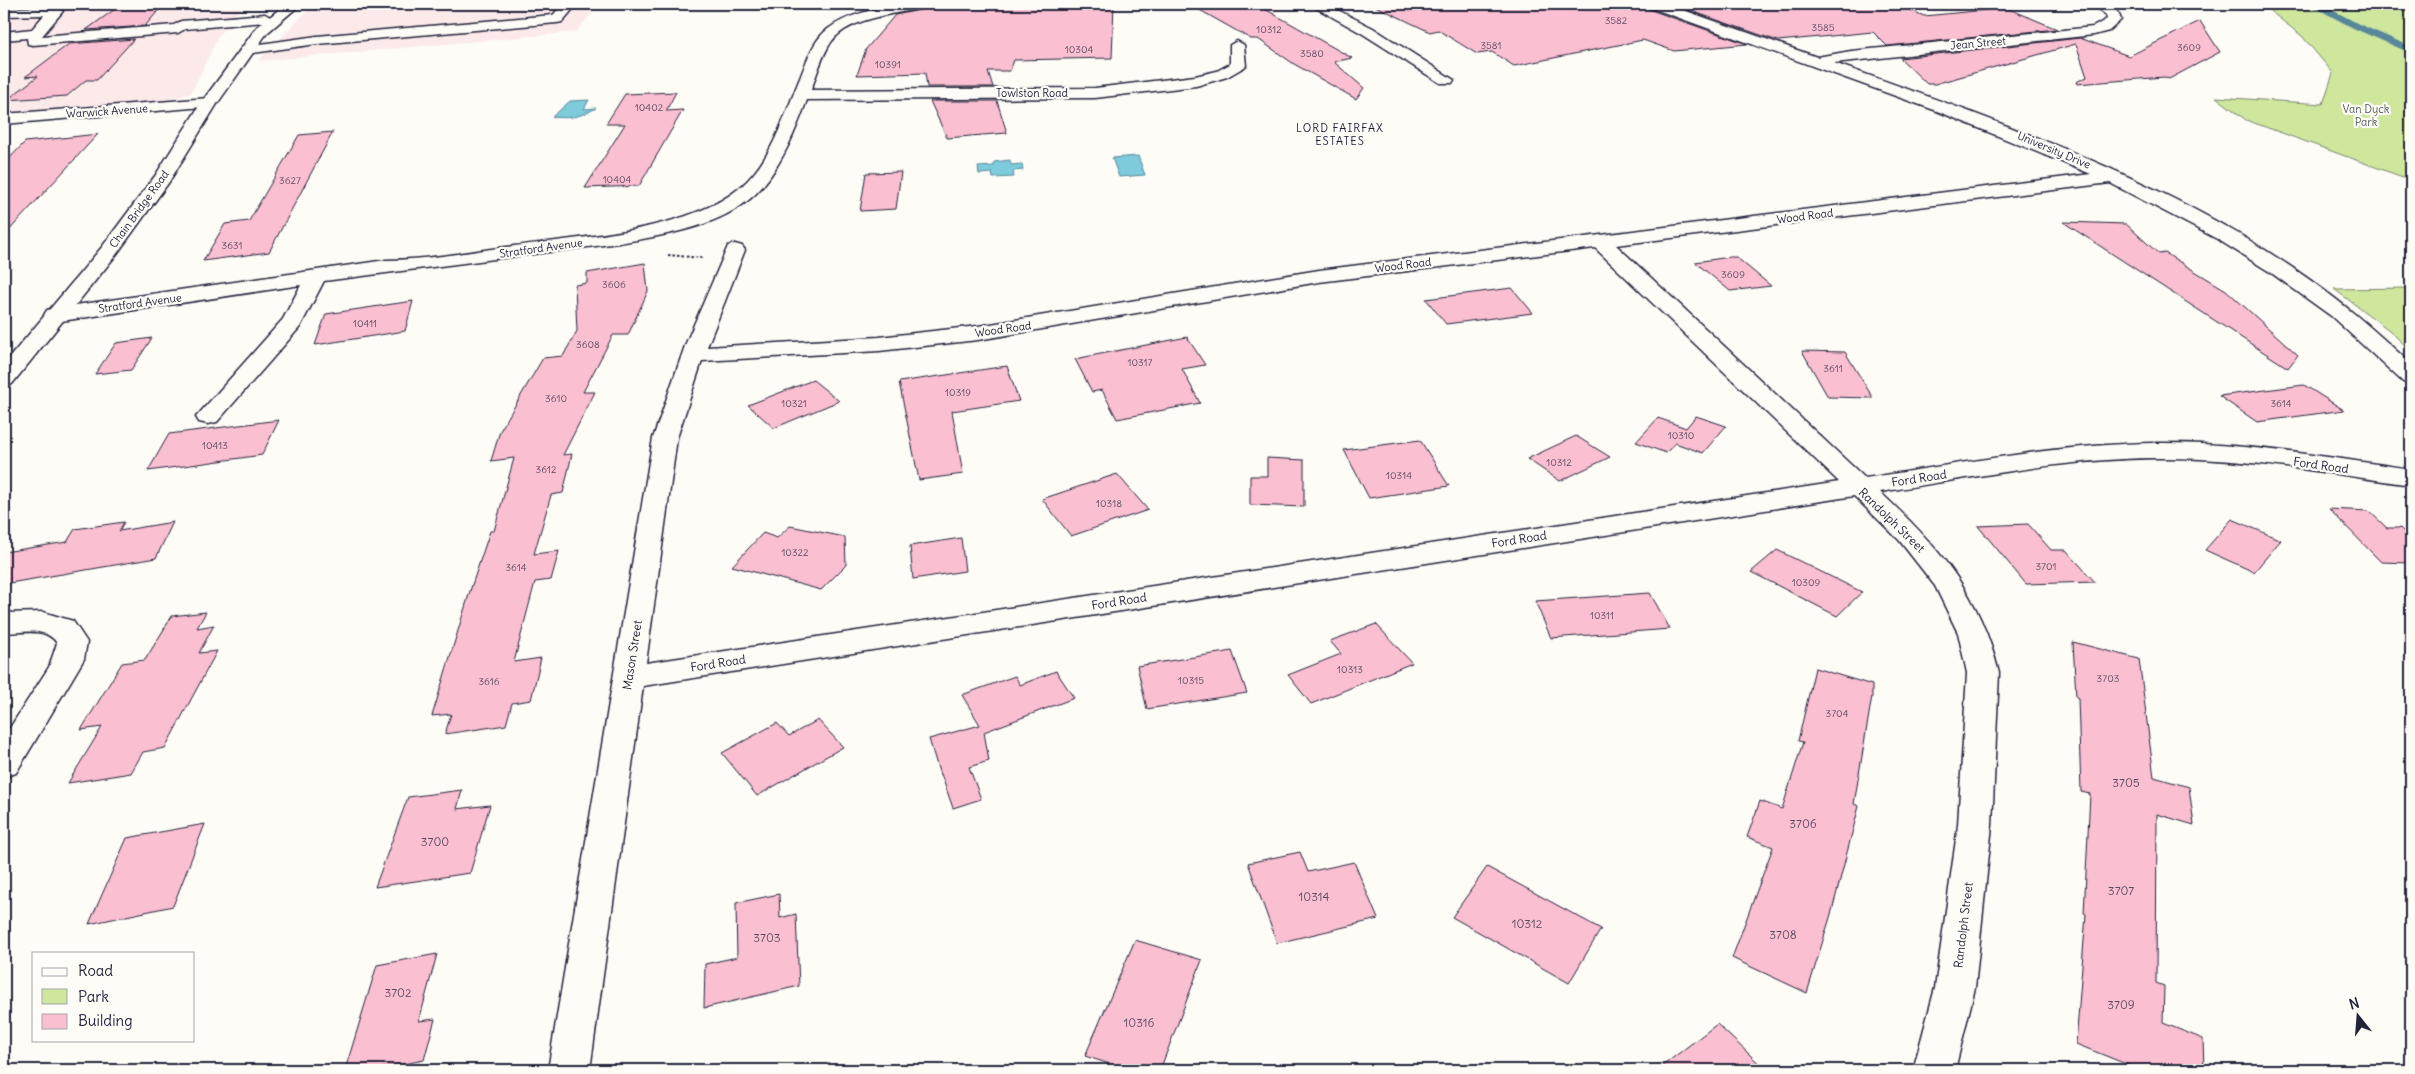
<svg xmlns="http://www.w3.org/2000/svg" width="2415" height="1074" font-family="Delius,sans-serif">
  <rect width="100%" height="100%" fill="#fdfcf7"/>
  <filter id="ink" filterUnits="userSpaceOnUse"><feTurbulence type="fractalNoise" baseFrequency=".02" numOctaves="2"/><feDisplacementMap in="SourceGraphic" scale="10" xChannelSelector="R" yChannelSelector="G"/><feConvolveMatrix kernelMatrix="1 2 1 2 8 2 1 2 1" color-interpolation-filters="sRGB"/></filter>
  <g filter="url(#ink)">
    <g fill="#fceaeb">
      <polygon points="35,4 244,4 219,35 191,93 166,101 4,114 4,9"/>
      <polygon points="314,4 600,4 576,32 258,61"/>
    </g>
    <g fill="#cee79d" stroke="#78846c">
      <polygon points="2261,4 2411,4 2411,180 2246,120 2216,97 2323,104 2333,73 2302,36"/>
      <polygon points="2411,288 2411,351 2389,330 2334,289"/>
    </g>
    <g fill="#7dcbdb" stroke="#59879b">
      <path d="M 589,100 L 584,109 L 596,108 C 581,117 569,119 552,117 L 570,101 Z"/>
      <polygon points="1138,156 1145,175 1119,177 1112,158"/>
      <polygon points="1010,160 1011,165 1022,164 1023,170 1013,171 1014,177 993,178 992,173 979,174 978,167 994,166 994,162"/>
    </g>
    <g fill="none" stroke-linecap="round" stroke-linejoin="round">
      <polyline stroke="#59879b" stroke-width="6" points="2315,4 2356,26 2411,50"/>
    </g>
    <g fill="#fabfd0" stroke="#22223b">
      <polygon points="122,4 164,4 145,26 86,30"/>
      <polygon points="929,4 1114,4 1112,58 1014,60 1010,71 988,71 993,87 927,87 925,73 857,75 866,49 895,15 925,9"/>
      <polygon points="1189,4 1256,4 1352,58 1334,62 1364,88 1356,99 1294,64 1258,39 1251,39"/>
      <polygon points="1371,4 1645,4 1648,9 1747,44 1674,51 1643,40 1514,66 1492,52 1477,54 1438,30 1430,32"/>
      <polygon points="1671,4 1896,4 1924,16 2007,8 2057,29 1887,46 1873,32 1778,41"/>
      <polygon points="2200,21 2220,52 2169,79 2164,77 2077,84 2076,82 2087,77 2076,44 1935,84 1927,84 1900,58 2080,38 2129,56"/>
      <polygon points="134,39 97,80 86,80 67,96 7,100 38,76 25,77 69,44"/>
      <polygon points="676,92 666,111 683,110 639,186 585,188 625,124 606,124 625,94"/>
      <polygon points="930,101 997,101 1007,133 947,138"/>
      <polygon points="333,132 269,252 203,261 225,224 249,221 299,135"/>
      <polygon points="98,134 4,236 4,164 25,142"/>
      <polygon points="901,172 896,209 860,211 866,173"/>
      <polygon points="2063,222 2126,224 2159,254 2165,253 2226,290 2298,355 2288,368"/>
      <polygon points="1730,257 1736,257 1771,286 1730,291 1695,262"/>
      <polygon points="645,263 648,291 628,335 613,335 583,392 595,392 563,455 572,454 563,493 551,495 534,554 559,551 551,580 535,582 514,662 541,658 531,700 512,703 506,725 445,734 451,714 432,716 470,591 490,531 494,531 514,458 491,461 500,431 543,358 563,356 577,331 575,285 587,283 587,273"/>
      <polygon points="1512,288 1533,313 1446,324 1426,299"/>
      <polygon points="413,301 405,331 315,345 326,314"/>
      <polygon points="1187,337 1205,365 1182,369 1200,403 1117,419 1102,390 1092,392 1075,359"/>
      <polygon points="152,338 131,370 95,374 116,343"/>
      <polygon points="1802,351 1845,352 1873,398 1828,397"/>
      <polygon points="1007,366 1019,401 952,411 963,474 919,480 899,382"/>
      <polygon points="813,380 839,401 774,428 748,405"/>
      <polygon points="2304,385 2344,410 2257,422 2219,396"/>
      <polygon points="1696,416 1726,426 1703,453 1675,443 1666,453 1636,442 1658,418 1686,428"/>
      <polygon points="279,420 262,455 148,471 169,434"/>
      <polygon points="1576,436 1610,457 1560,481 1527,459"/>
      <polygon points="1420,440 1449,486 1369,498 1344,450"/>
      <polygon points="1267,458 1304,460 1304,507 1250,505 1250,476 1267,476"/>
      <polygon points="1117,474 1148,510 1071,536 1042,499"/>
      <polygon points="2329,509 2369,511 2387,528 2400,528 2411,539 2411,563 2381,562"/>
      <polygon points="2232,519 2281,540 2254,572 2205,550"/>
      <polygon points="124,522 119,531 173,522 156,558 4,584 4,552 67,542 75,529"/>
      <polygon points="2028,524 2051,550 2066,550 2095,582 2026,584 1978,526"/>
      <polygon points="790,526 845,537 846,565 821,590 732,566 763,533 777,538"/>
      <polygon points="961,538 965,571 913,579 910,546"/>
      <polygon points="1777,550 1862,592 1837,616 1751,572"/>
      <polygon points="1650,593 1670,629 1551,638 1535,601"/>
      <polygon points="206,612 197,628 214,625 199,653 217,651 165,748 143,752 131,773 68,783 102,727 81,730 122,663 145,660 172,616"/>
      <polygon points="1376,624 1412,663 1311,704 1288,675 1341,654 1330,641"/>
      <polygon points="2073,642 2139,659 2154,777 2189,787 2194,825 2157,814 2156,983 2164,986 2163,1023 2203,1039 2204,1070 2141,1070 2076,1044 2086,914 2084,913 2090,794 2081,792 2078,698 2076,697"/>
      <polygon points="1232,651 1247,693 1147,709 1137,666"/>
      <polygon points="1815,668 1872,685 1872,696 1854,804 1859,806 1832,911 1807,993 1732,958 1773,847 1747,837 1760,801 1782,809 1803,742 1798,741"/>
      <polygon points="1056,671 1074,698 984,732 989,761 969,767 981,799 953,808 941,774 940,775 929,739 980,725 962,695 1015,676 1020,685"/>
      <polygon points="818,720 843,747 757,796 722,753 777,723 789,736"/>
      <polygon points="462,790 457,809 490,805 470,873 375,887 408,797"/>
      <polygon points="205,824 173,906 89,924 127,838"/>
      <polygon points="1300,852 1308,872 1354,862 1378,919 1277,943 1248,863"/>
      <polygon points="1487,867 1601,929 1569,983 1452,917"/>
      <polygon points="779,894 780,918 796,914 799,986 704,1008 705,964 737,957 736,903"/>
      <polygon points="1135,940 1202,960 1160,1070 1128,1070 1085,1056"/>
      <polygon points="437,954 419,1021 435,1019 424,1060 374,1070 345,1070 377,965"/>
      <polygon points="1717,1024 1766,1070 1657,1070"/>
    </g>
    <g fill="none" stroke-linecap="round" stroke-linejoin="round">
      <defs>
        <g id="minor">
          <path d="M 365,4 L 400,4 C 393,11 374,11 365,9 L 363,6 Z"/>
          <polygon points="563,4 577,4 562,22 557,23 317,44 247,54 240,50 247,46 317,36 553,15"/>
          <path d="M 902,4 L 927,4 L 925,7 C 898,14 850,17 832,41 C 822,55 817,74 811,90 L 1095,88 L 1195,76 L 1217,71 L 1230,64 L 1230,45 L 1237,41 L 1244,45 L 1246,66 L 1227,77 L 1196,86 L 1095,98 L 807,100 C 796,130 783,162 762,187 C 729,226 666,235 619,243 L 324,281 L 300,327 L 217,422 L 208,424 L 199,422 L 196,417 L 283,319 L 301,285 L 55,322 L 47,320 L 44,315 L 47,310 L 55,308 L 386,260 C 429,260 472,251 514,246 C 581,237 698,231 747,181 C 774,154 786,111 800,78 C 807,61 813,40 828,29 C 849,13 877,9 902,4 Z"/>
          <polygon points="1309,4 1326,4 1373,28 1454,80 1452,83 1440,83 1363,34"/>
          <path d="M 1647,4 L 1666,4 L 1817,57 L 1851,51 L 2093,27 L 2107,19 L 2106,15 L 2092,4 C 2106,3 2117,5 2121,20 L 2109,31 L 2094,35 L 1834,63 C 2006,124 2191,187 2337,300 C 2363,320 2387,342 2411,364 L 2411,384 L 2403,382 L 2331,316 L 2270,272 L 2217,239 L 2110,183 L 1616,245 L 1865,478 C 1961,464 2058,444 2155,443 C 2241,442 2326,457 2411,469 L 2411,485 C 2326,473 2241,457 2155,458 C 2062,459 1971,478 1880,492 C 1938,546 1980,594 1999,673 L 1992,825 L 1975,988 L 1955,1070 L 1913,1070 L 1935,988 L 1958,825 L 1967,673 L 1958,633 L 1935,586 L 1899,540 L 1854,496 L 643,686 L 590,1070 L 548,1070 L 653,438 L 686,343 L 728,246 L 735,244 L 742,246 L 745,250 L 707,347 L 879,337 L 978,326 L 1319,270 L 2091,174 L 1937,111 L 1649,7 ZM 1595,248 L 1839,482 L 646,663 L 677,438 L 702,361 L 879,351 L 978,340 L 1319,282 Z"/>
          <polygon points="56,7 63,11 42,36 174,25 181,21 265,14 272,18 265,22 185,29 178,33 33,45 28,44 27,38 4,40 4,32 32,29 44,15 4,16 4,8"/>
          <polygon points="209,98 215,100 217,103 215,106 4,124 4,114"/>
          <path d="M 43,612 L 73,621 L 87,642 L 84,659 L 16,773 L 4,777 L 4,737 L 49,667 L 57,643 C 45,626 22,633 4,633 L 4,613 Z"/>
        </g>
        <polygon id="major" points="286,4 301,4 267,33 217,104 169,182 116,255 12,384 4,386 4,364 102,247 155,176 201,103 257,27"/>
      </defs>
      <use href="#minor" stroke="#22223b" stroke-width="3"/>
      <use href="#major" stroke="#22223b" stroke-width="3"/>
      <polyline stroke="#22223b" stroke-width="2" stroke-dasharray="2.5 2" stroke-linecap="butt" points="668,255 702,258"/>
      <use href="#minor" fill="#fdfcf7" fill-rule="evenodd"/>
      <use href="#major" fill="#fdfcf7" fill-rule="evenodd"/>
    </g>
  </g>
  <g text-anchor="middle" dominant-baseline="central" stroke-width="4.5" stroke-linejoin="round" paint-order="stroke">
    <g font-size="10" fill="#584960">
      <text x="1616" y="20">3582</text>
      <text x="1823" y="27">3585</text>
      <text x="1269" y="29">10312</text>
      <text x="1491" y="45">3581</text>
      <text x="2189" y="47">3609</text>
      <text x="1079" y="49">10304</text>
      <text x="1312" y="53">3580</text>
      <text x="888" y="64">10391</text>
      <text x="649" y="107">10402</text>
      <text x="617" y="179">10404</text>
      <text x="290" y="180">3627</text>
      <text x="232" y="245">3631</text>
      <text x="1733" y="274">3609</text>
      <text x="614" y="284">3606</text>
      <text x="365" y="323">10411</text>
      <text x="588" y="344">3608</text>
      <text x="1140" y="362">10317</text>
      <text x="1833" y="368">3611</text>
      <text x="958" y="392">10319</text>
      <text x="556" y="398">3610</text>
      <text x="794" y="403">10321</text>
      <text x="2281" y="403">3614</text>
      <text x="1681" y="435">10310</text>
      <text x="215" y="445">10413</text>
      <text x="1559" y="462">10312</text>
      <text x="546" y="469">3612</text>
      <text x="1399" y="475">10314</text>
      <text x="1109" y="503">10318</text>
      <text x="795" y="552">10322</text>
      <text x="2046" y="566">3701</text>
      <text x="516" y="567">3614</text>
      <text x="1806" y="582">10309</text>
      <text x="1602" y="615">10311</text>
      <text x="1350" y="669">10313</text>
      <text x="2108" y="678">3703</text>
      <text x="1191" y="680">10315</text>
      <text x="489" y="681">3616</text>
      <text x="1837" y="713">3704</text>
    </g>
    <g font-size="11" fill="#22223b" stroke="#fdfcf7">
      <text transform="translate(1978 43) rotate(-5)">Jean Street</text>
      <text x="1032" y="93">Towlston Road</text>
      <text transform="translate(107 111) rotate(-4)">Warwick Avenue</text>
      <text transform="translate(2054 150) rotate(23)">University Drive</text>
      <text transform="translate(139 209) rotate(-54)">Chain Bridge Road</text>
      <text transform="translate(1805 216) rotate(-7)">Wood Road</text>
      <text transform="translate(541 248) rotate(-8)">Stratford Avenue</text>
      <text transform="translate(1403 265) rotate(-7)">Wood Road</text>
      <text transform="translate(140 303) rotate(-8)">Stratford Avenue</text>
      <text transform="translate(1003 329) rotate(-8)">Wood Road</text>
    </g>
    <g font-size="11" fill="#565d58" stroke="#fdfcf7">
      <text x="2366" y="109">Van Dyck<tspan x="2366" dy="13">Park</tspan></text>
    </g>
    <g font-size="11" letter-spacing="1" fill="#22223b" stroke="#fdfcf7">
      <text x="1340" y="128">LORD FAIRFAX<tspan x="1340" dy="13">ESTATES</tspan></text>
    </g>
    <g font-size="12" fill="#22223b" stroke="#fdfcf7">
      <text transform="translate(2321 465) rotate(8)">Ford Road</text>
      <text transform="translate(1919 478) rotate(-9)">Ford Road</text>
      <text transform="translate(1892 520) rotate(44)">Randolph Street</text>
      <text transform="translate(1519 539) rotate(-9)">Ford Road</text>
      <text transform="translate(1119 601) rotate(-9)">Ford Road</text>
      <text transform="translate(632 655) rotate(-81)">Mason Street</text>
      <text transform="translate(718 663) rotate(-9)">Ford Road</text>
      <text transform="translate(1963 925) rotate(-83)">Randolph Street</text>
    </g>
    <g font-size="12" fill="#584960">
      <text x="2126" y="782">3705</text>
      <text x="1803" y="823">3706</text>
      <text x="435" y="841">3700</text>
      <text x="2121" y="890">3707</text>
      <text x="1314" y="896">10314</text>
      <text x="1527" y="923">10312</text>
      <text x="1783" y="934">3708</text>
      <text x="767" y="937">3703</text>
      <text x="398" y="992">3702</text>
      <text x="2121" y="1004">3709</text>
      <text x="1139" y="1022">10316</text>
    </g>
  </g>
  <rect width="2415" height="1074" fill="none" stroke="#fdfcf7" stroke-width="20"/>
  <rect x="10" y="10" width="2395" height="1054" fill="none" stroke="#22223b" stroke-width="2" filter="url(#ink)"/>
  <rect x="32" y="952" width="162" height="90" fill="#fdfcf7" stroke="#a5a5ac"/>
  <rect x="42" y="968" width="25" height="8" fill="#fdfcf7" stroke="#a5a5ac"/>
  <text x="78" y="976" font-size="15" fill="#22223b">Road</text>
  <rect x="42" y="989" width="25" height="15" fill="#cee79d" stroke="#a5a5ac"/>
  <text x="78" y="1002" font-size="15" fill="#22223b">Park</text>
  <rect x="42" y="1014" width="25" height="15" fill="#fabfd0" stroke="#a5a5ac"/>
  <text x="78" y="1026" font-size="15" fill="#22223b">Building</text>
  <g transform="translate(2358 1016) rotate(343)" stroke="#fdfcf7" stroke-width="4" paint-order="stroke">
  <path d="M0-4L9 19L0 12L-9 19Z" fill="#22223b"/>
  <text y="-8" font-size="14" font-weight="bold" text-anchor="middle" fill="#22223b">N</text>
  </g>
</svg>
